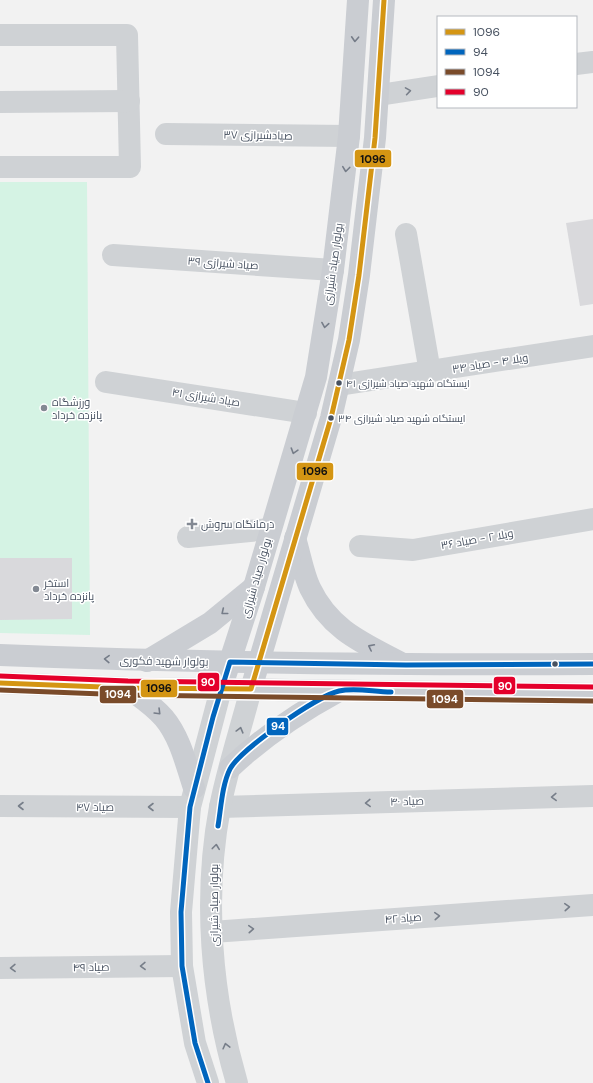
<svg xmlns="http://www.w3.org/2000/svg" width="593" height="1083" font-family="'DM Sans',Cairo,sans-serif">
  <rect width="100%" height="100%" fill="#f2f2f2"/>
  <polygon fill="#d5f3e4" points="0,182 87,182 90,635 0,633"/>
  <g fill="#d9d9dc">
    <polygon points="593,219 593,304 580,306 566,223"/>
    <polygon points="0,558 72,558 72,619 0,620"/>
  </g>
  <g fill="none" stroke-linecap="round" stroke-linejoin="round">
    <g stroke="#cfd2d5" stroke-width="22">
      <polyline points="0,35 127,35 130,167 0,167"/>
      <polyline points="576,64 593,62"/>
      <polyline points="379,95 438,86"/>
      <polyline points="0,102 129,101"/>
      <polyline points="166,134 349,136"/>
      <polyline points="406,234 430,372"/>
      <polyline points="113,255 333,270"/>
      <polyline points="106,382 306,413"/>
      <polyline points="339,385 593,346"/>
      <polyline points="188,537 270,529"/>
      <polyline points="360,546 413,550 593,519"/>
      <polyline points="0,806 190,807"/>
      <polyline points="220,807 593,796"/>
      <polyline points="212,932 593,905"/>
      <polyline points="0,968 182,966"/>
      <polyline points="208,1083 195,1043 182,966 181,912 190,807 221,689"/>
      <path d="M 237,1083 C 211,995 203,898 220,807 C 228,767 241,728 251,689"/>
    </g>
    <g stroke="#cacdd2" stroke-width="22">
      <path d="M 295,538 C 300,554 303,573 310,588 C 330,630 363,643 401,663"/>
      <path d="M 0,655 C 198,663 395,665 593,664"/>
      <polyline points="147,661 210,623 254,587"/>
      <polyline points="0,683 128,688 593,694"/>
      <path d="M 128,688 C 140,697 154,706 164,718 C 180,737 186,764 194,788"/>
      <polyline points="221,689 254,587 316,377 333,270 349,136 358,0"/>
      <polyline points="251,689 331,418 349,340 359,275 375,138 384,0"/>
      <path d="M 230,768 C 263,737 298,713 337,692"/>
    </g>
    <defs>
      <polyline id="bus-1" points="0,683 128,688 251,689 331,418 349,340 359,275 375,138 384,0"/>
      <g id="bus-2">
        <path d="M 218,826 C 221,808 222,785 230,769 C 240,750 317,696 339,691 C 355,687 374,692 391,692"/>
        <polyline points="208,1083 195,1043 182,966 181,912 190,807 213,717 230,662 406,665 593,664"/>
      </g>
      <polyline id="bus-3" points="0,690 128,695 593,701"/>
      <polyline id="bus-4" points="0,676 128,681 593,687"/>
    </defs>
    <use href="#bus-1" stroke="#fff" stroke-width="8"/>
    <use href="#bus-2" stroke="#fff" stroke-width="8"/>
    <use href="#bus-3" stroke="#fff" stroke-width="8"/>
    <use href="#bus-4" stroke="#fff" stroke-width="8"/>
    <use href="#bus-1" stroke="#d49513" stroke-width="5"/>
    <use href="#bus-2" stroke="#0065bd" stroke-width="5"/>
    <use href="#bus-3" stroke="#7a4b2a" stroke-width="5"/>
    <use href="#bus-4" stroke="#e4002b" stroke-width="5"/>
  </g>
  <defs><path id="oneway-chevron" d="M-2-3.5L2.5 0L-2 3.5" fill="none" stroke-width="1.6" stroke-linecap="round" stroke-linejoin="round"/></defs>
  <g stroke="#757c88">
    <use href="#oneway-chevron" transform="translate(355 39) rotate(93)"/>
    <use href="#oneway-chevron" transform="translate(346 169) rotate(97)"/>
    <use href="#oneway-chevron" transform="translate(325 325) rotate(99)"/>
    <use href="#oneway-chevron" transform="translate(294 451) rotate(107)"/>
    <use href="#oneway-chevron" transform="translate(224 612) rotate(141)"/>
    <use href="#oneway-chevron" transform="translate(371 647) rotate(-153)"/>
    <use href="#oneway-chevron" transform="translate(107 659) rotate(-178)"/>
    <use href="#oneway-chevron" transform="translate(158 712) rotate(45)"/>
  </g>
  <g stroke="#777e89">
    <use href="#oneway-chevron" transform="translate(408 91) rotate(-9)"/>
    <use href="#oneway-chevron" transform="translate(240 730) rotate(-75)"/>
    <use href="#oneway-chevron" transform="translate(554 797) rotate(178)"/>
    <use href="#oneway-chevron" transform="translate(368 803) rotate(178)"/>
    <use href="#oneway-chevron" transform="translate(21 806) rotate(-180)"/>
    <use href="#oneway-chevron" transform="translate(151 807) rotate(-180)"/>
    <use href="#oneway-chevron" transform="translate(216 847) rotate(-83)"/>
    <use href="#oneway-chevron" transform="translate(567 907) rotate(-4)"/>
    <use href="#oneway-chevron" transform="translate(437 916) rotate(-4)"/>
    <use href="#oneway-chevron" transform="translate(251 929) rotate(-4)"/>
    <use href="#oneway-chevron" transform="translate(143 966) rotate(179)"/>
    <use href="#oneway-chevron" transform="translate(13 968) rotate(179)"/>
    <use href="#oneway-chevron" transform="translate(226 1046) rotate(-104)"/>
  </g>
  <g fill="#475160" stroke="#fff" stroke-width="1.5">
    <circle cx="339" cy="383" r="3.5"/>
    <circle cx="331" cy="418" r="3.5"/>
    <circle cx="555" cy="664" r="3.5"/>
  </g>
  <g fill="#838993" stroke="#fff" stroke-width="1.5">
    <circle cx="44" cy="408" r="4"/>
    <path d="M190 518h4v4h4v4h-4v4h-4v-4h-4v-4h4z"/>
    <circle cx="36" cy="589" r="4"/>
  </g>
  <g text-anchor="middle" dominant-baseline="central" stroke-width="3" stroke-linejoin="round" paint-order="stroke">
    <g font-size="10" fill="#475160" stroke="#fff" text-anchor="start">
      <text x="346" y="383">ایستگاه شهید صیاد شیرازی ۴۱</text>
      <text x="338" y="418">ایستگاه شهید صیاد شیرازی ۳۴</text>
    </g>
    <g font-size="11" fill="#475160" stroke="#fff">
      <text transform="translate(258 135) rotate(1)">صیادشیرازی ۳۷</text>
      <text transform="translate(223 263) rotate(4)">صیاد شیرازی ۳۹</text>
      <text transform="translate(333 264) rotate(-82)">بولوار صیاد شیرازی</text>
      <text transform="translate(490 363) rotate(-9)">ویلا ۴ - صیاد ۳۴</text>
      <text transform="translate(206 397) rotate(9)">صیاد شیرازی ۴۱</text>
      <text transform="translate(477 539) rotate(-10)">ویلا ۲ - صیاد ۳۶</text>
      <text transform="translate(256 578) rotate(-74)">بولوار صیاد شیرازی</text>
      <text transform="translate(164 661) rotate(1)">بولوار شهید فکوری</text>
      <text transform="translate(407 801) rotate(-2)">صیاد ۴۰</text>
      <text x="95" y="807">صیاد ۴۷</text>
      <text transform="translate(214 905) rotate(-90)">بولوار صیاد شیرازی</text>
      <text transform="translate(403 918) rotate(-4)">صیاد ۴۲</text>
      <text transform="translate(91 967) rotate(-1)">صیاد ۴۹</text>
    </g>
    <g font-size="11" fill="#475160" stroke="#fff" text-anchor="start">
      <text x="52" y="402">ورزشگاه<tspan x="52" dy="13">پانزده خرداد</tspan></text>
      <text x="201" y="524">درمانگاه سروش</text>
      <text x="44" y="583">استخر<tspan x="44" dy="13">پانزده خرداد</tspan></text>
    </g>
  </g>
  <g stroke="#fff" stroke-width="1.5">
    <rect x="354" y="149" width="38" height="19" rx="4" fill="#d49513"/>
    <rect x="296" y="462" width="38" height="19" rx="4" fill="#d49513"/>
    <rect x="197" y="672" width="23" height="20" rx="4" fill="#e4002b"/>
    <rect x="493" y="676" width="23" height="19" rx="4" fill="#e4002b"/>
    <rect x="140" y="679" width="38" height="19" rx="4" fill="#d49513"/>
    <rect x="99" y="685" width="38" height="19" rx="4" fill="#7a4b2a"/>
    <rect x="426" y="689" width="38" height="20" rx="4" fill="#7a4b2a"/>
    <rect x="266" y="717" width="23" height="19" rx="4" fill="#0065bd"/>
  </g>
  <g font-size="11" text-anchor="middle" font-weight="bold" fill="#fff">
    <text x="208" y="686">90</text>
    <text x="505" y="690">90</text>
    <text x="118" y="698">1094</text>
    <text x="445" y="703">1094</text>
    <text x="278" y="730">94</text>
  </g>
  <g font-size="11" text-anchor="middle" font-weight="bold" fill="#111">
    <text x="373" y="163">1096</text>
    <text x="315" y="475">1096</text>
    <text x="159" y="692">1096</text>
  </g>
  <rect x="437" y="16" width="140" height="92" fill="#ffffff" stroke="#b5b9bf"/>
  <rect x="445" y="29" width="20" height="6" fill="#d49513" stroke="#b5b9bf"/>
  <text x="473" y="36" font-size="12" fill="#475160">1096</text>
  <rect x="445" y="49" width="20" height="6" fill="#0065bd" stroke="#b5b9bf"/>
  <text x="473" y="56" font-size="12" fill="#475160">94</text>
  <rect x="445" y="69" width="20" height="6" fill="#7a4b2a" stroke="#b5b9bf"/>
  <text x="473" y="76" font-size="12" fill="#475160">1094</text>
  <rect x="445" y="89" width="20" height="6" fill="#e4002b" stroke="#b5b9bf"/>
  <text x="473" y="96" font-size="12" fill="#475160">90</text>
</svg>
